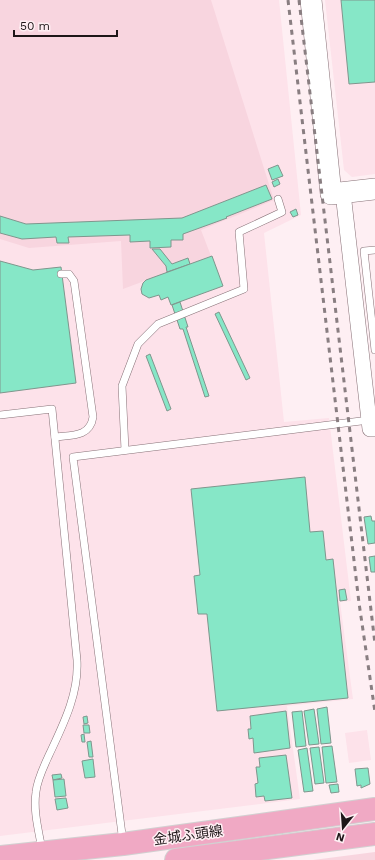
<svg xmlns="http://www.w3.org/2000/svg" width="375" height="860" font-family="'Work Sans','Noto Sans JP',sans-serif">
  <rect width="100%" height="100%" fill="#feeff3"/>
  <g fill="#fde2ea">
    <polygon points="0,0 279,0 301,215 264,233 284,422 329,418 351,601 340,602 353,699 287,706 300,799 0,836"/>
    <polygon points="325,0 375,0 375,174 352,177 344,170"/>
    <polygon points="367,730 371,760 349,763 345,733"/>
  </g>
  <g fill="#f8d5df">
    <polygon points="0,0 211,0 274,200 201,230 211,256 123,289 121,241 29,248 0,239"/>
    <polygon points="375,852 375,860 313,860"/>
  </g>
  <g fill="#86e7c7" stroke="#7f968d">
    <polygon points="341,0 375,0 375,82 349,84"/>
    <polygon points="278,165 283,176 272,180 268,169"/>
    <polygon points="278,179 280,184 274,187 272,182"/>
    <polygon points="266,185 272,199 226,217 227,218 183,234 183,240 171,240 171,247 150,248 150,241 130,242 130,235 68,237 69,243 57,243 56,237 22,239 0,233 0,216 26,224 182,218"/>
    <polygon points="296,209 298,215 293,217 290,212"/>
    <polygon points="152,249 160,249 172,264 188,258 190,264 167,272 166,266"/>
    <polygon points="212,256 223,286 171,305 168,297 161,300 159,295 149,298 142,294 141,289 143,283 146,280"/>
    <polygon points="0,261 33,270 61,267 76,383 0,393"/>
    <polygon points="180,302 188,327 186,327 209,396 205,397 183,329 180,329 172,305"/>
    <polygon points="219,312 250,378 246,380 215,314"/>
    <polygon points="150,354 171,409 167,411 146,356"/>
    <polygon points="305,477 310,532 323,531 326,560 333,559 348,698 217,711 207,614 198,614 194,576 200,575 191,489"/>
    <polygon points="371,516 372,521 375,521 375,543 368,544 364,517"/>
    <polygon points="375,556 375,572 371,572 369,557"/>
    <polygon points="345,589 347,600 340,601 339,590"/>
    <polygon points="327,707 331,743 321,744 317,709"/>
    <polygon points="314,709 319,744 309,745 304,711"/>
    <polygon points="286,711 290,748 254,753 253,738 249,739 248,729 251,729 250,716"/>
    <polygon points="302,711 306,746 296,747 292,712"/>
    <polygon points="87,716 88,723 84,724 83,717"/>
    <polygon points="83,725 89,725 90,733 84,733"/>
    <polygon points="84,734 85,742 82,742 81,735"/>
    <polygon points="91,741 93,757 89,757 87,742"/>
    <polygon points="332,746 337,782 326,783 322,747"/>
    <polygon points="319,747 324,783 315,784 310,748"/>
    <polygon points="307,748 313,791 304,792 298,750"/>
    <polygon points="286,755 292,798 265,801 264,796 256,797 255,784 258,783 256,767 260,767 259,758"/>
    <polygon points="93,759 95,777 85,778 82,761"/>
    <polygon points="368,768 370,784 361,788 361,785 357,786 355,769"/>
    <polygon points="61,774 62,778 53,780 52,775"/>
    <polygon points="64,779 66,796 55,797 53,780"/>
    <polygon points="338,784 339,792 331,793 329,785"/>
    <polygon points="66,798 68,808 57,810 55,799"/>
  </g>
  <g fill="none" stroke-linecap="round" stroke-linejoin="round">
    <defs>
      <g id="lane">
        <polyline points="375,250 364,251 375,350"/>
        <path d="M 0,415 L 52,409 L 77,660 C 79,694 63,725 49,755 C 44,766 37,780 36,792 C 33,811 39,832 42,850"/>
        <path d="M 55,437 C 72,435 90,437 93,417 L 74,281 L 69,274 L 61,274"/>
        <polyline points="125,450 122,386 138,344 158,324 244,289 239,232 282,212 278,199"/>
        <polyline points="123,842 73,457 369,420"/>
      </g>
      <polyline id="street" points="343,193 370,429 375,429"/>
      <polyline id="secondary" points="311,0 331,194 375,189"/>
      <g id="primary">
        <polyline points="0,857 123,844 375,809"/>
        <polyline points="176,860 375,834"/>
      </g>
    </defs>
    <use href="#lane" stroke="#877177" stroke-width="8"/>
    <use href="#street" stroke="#877177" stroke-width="16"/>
    <use href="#secondary" stroke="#877177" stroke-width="22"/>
    <use href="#primary" stroke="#d2d0d1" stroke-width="24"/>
    <use href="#lane" stroke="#fff" stroke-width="7"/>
    <use href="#street" stroke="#fff" stroke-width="15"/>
    <use href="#secondary" stroke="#fff" stroke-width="21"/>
    <use href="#primary" stroke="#f0a9c4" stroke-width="22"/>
    <g stroke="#897e81" stroke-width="3" stroke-dasharray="5 5" stroke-linecap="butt">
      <polyline points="288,0 359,603 375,712"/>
      <polyline points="299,0 375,644"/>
    </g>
  </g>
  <g text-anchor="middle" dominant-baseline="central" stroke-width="3" stroke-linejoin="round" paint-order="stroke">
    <g font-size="14" fill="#1e1618" stroke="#feeff3">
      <text transform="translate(188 835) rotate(-8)">金城ふ頭線</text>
    </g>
  </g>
  <g transform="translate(343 828) rotate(197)" stroke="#feeff3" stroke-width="3" paint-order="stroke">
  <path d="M0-3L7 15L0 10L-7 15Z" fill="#1e1618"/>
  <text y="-6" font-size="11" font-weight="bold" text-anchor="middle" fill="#1e1618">N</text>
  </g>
  <path d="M14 30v6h103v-6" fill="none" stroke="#1e1618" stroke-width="2"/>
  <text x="20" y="30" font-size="12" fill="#1e1618" stroke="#feeff3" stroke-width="3" paint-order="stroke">50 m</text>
</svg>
